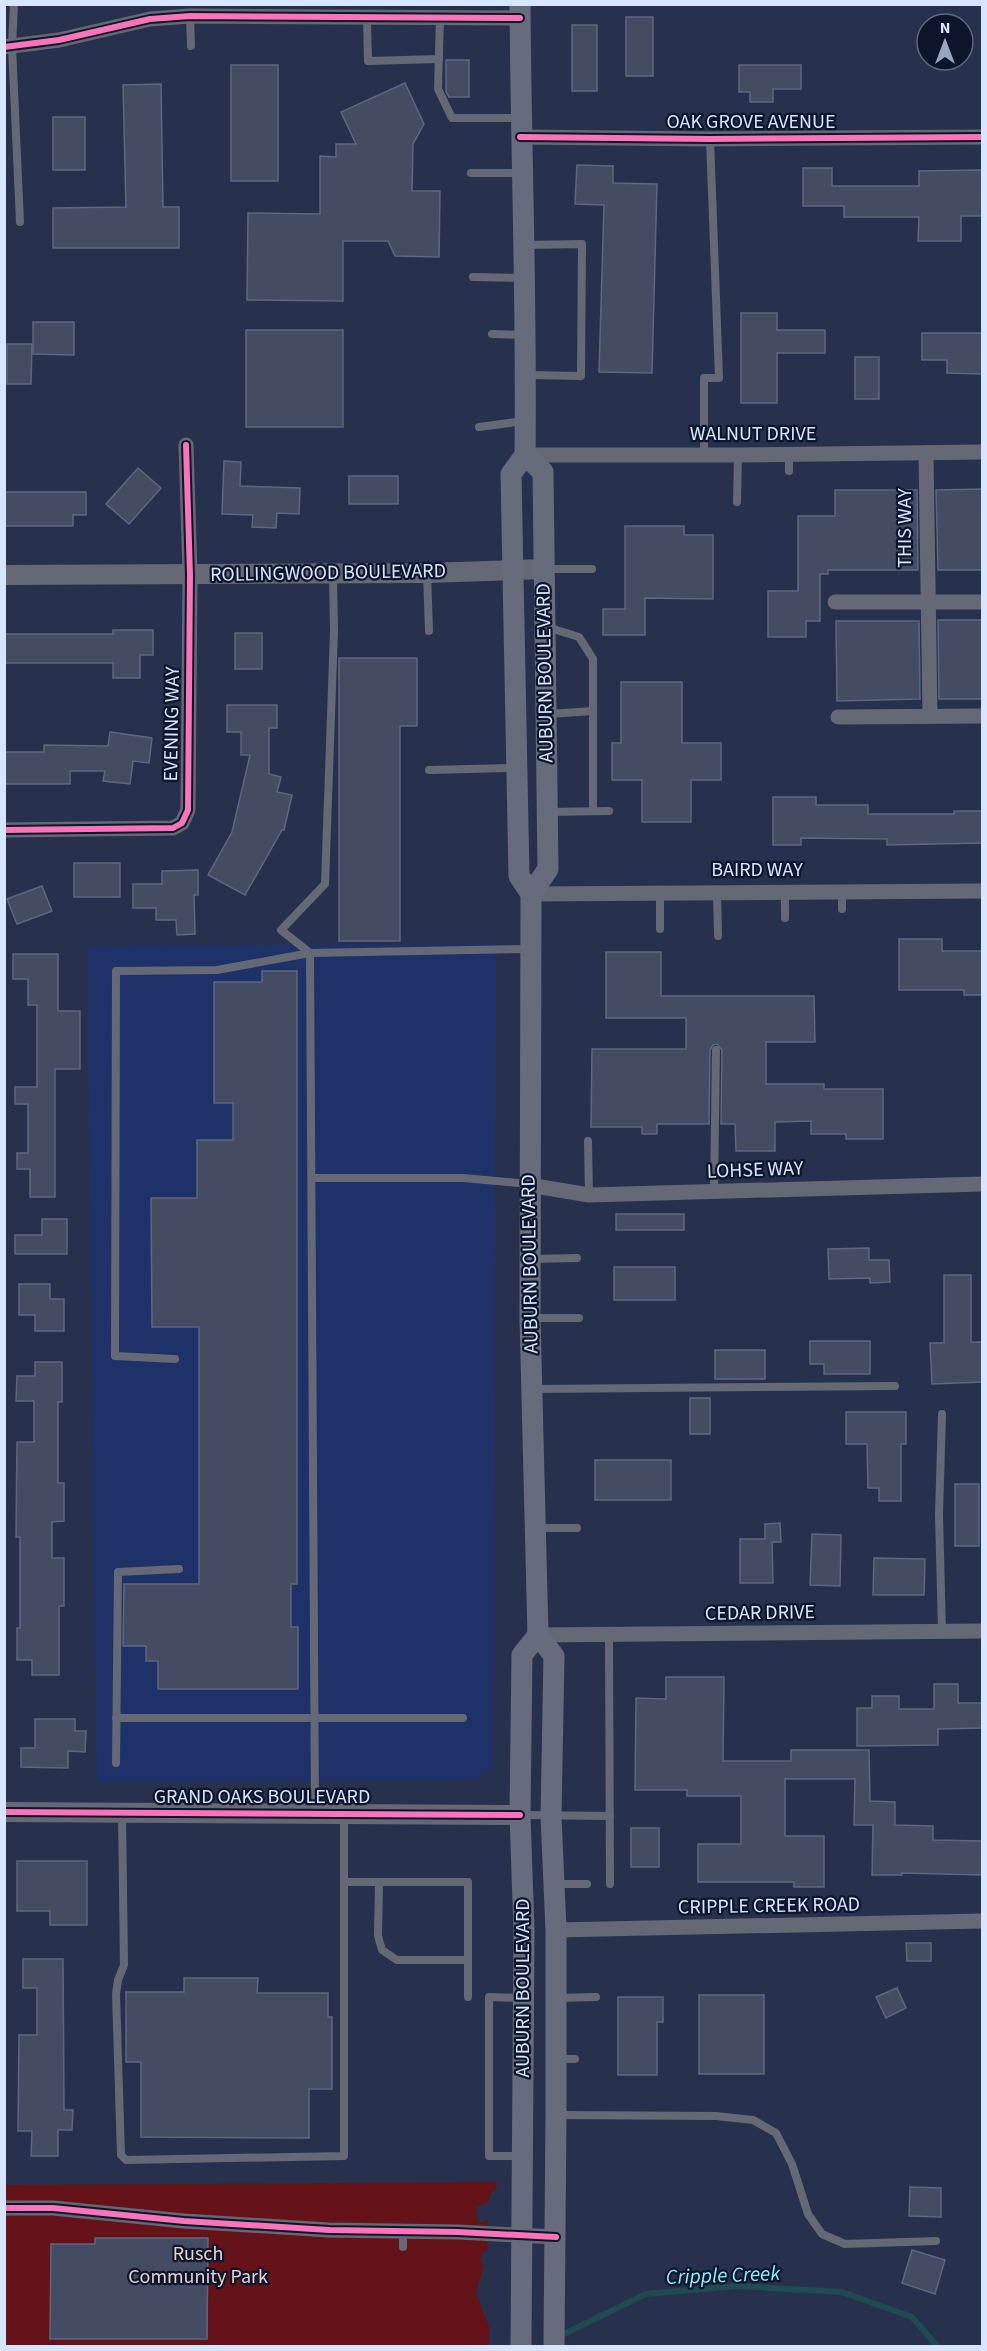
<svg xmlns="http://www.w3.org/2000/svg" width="987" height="2351" font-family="'Source Sans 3',sans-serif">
  <rect width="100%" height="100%" fill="#27314d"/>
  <polygon fill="#1e3269" points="496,944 493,1767 476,1780 97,1782 87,946"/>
  <polygon fill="#651218" points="497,2182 496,2190 492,2191 488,2202 476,2207 478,2223 488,2220 487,2252 484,2250 480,2262 484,2265 476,2293 489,2327 489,2346 5,2346 4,2185"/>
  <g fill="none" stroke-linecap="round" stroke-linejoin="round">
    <polyline stroke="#1f4b53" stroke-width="6" points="558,2337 646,2294 736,2286 842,2292 912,2317 937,2346"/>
  </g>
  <g fill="#444c64" stroke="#5e6780" stroke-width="1.5">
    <rect x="626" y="17" width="27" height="59"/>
    <rect x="572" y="25" width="25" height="66"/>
    <polygon points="446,60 469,60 469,97 449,97 446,92"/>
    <rect x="231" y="65" width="47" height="116"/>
    <polygon points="739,65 801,65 801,89 773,89 773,102 750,102 750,92 739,92"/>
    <polygon points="405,83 424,124 413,144 412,191 440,191 439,257 395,256 388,241 343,241 343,301 247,300 248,213 320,214 320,156 336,157 336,144 356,144 341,112"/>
    <polygon points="161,84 163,207 179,207 179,248 53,248 53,208 126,207 123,85"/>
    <rect x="53" y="117" width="32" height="53"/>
    <polygon points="577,165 613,166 613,183 657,184 652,373 599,372 604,205 575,204"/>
    <polygon points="803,168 832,168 832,186 919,186 919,171 982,170 982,216 961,216 961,241 918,241 919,217 844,217 844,206 803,206"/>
    <polygon points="741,313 777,313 777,330 825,330 825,353 777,353 777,403 741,403"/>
    <polygon points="33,322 74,322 74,355 33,354"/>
    <rect x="246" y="330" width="97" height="97"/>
    <polygon points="922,333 982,333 982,374 947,373 947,360 922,360"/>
    <polygon points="7,344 32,344 31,384 7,384"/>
    <rect x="855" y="357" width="24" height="42"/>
    <polygon points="224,461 241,462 240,486 300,488 299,514 277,513 276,528 252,527 253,515 222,514"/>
    <polygon points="138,468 161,488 129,524 106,504"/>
    <rect x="349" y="476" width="49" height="28"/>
    <polygon points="982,489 982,570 938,570 936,490"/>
    <polygon points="835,490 917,490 918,570 828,570 828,574 820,574 820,621 806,621 806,637 768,637 768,591 798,591 798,516 835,516"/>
    <polygon points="4,492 86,492 86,515 73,515 73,526 4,526"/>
    <polygon points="625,526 684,526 684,535 713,535 713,599 645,598 645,635 603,635 603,609 625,609"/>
    <polygon points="938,620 982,620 982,699 939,699"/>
    <polygon points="836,621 919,621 920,699 837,701"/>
    <polygon points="113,630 153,630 153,655 140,655 140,678 113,678 113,663 4,663 4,634 113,634"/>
    <rect x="235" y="633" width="27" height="36"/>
    <polygon points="339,658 417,658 417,726 400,726 400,941 339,941"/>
    <polygon points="621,682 682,682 682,743 721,743 721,780 691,780 691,822 642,822 642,780 612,780 612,743 621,743"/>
    <polygon points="227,705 277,705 277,728 269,728 269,774 281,777 277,792 292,795 284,830 282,830 245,895 208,875 232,832 250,755 241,755 241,732 227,732"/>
    <polygon points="110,732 152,738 149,763 133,761 130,784 103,781 105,771 70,771 70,784 4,784 4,752 44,752 44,745 108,746"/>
    <polygon points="773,797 816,797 816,805 868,805 868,814 954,814 954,811 982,811 982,843 887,845 887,839 801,838 801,845 773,845"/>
    <rect x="74" y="863" width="46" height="34"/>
    <polygon points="198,870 198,895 194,895 195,934 177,935 176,920 156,920 156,908 133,908 133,884 162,884 162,871"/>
    <polygon points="42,886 52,911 17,924 7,899"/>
    <polygon points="899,939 942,939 942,951 982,951 982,995 964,995 964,990 899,990"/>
    <polygon points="606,952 661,952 661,996 814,996 815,1042 766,1042 766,1084 824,1084 824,1089 883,1089 883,1139 846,1139 846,1134 811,1134 811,1121 775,1122 775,1151 736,1151 735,1124 721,1124 722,1050 717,1044 713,1045 710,1050 709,1124 657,1124 657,1134 642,1134 642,1127 591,1127 592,1049 686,1049 686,1018 606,1018"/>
    <polygon points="13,954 58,954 58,1011 80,1011 80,1069 55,1069 55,1197 30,1197 30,1169 17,1169 17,1153 28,1153 28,1104 15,1104 15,1087 37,1087 37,1005 28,1005 28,979 13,979"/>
    <polygon points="262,971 297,971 297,1584 291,1584 291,1627 298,1627 298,1689 158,1689 158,1661 146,1661 146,1646 123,1646 124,1584 199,1584 199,1327 152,1327 151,1198 197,1198 197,1140 233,1140 233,1103 214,1103 214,982 262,982"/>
    <rect x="616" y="1214" width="68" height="16"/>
    <polygon points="42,1219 67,1219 67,1254 15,1254 15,1235 42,1235"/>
    <polygon points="869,1248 869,1260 889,1260 890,1282 870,1283 870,1278 829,1279 828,1249"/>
    <rect x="614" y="1267" width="61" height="33"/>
    <polygon points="944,1275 971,1275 971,1342 982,1342 982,1382 932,1384 930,1343 944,1343"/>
    <polygon points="19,1284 50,1284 50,1299 64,1299 64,1331 35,1331 35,1315 19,1315"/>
    <polygon points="810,1341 870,1341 870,1374 824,1374 824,1364 810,1364"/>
    <rect x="715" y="1350" width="50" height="29"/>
    <polygon points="35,1362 62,1362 62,1402 58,1402 58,1483 64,1483 64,1521 52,1522 52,1558 64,1558 64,1606 59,1606 59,1675 32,1675 32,1660 17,1660 17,1628 20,1628 20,1537 16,1537 17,1442 34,1442 34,1401 16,1401 17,1376 35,1376"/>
    <rect x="690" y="1398" width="20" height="36"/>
    <polygon points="846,1412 906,1412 906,1444 901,1444 901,1501 879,1501 879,1488 868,1488 867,1444 846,1444"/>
    <rect x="595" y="1460" width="76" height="40"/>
    <rect x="955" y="1484" width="24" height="62"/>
    <polygon points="780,1523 781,1542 772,1542 773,1583 740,1583 740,1539 765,1539 765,1524"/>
    <polygon points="812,1534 841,1535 840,1586 810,1585"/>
    <polygon points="874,1558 925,1559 924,1595 873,1595"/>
    <polygon points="666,1677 724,1677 723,1761 791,1761 791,1750 869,1750 870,1801 895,1802 895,1825 933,1826 933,1840 982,1841 982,1875 902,1873 902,1875 872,1875 873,1825 854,1825 855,1779 785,1779 785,1836 824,1836 824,1887 794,1887 794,1882 698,1882 698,1844 741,1844 741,1796 687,1796 687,1790 635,1790 636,1698 666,1699"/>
    <polygon points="934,1684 958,1684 958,1703 982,1703 982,1728 938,1729 938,1745 857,1746 857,1708 872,1708 872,1696 899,1696 899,1709 934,1709"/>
    <polygon points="35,1719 75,1719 75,1731 86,1731 85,1752 68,1751 68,1768 21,1767 21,1748 35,1748"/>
    <rect x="631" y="1828" width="28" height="39"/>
    <polygon points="17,1861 87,1861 87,1925 50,1925 50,1911 17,1911"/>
    <polygon points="906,1943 931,1943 931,1961 907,1961"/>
    <polygon points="23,1959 63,1959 64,2110 73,2110 72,2130 58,2130 58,2156 31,2156 32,2131 18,2131 19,2035 37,2035 37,1988 23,1988"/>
    <polygon points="184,1978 258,1978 257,1993 328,1993 328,2017 332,2017 332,2089 309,2089 309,2138 141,2137 141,2062 126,2062 126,1992 184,1992"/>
    <polygon points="897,1988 906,2008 886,2018 876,1997"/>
    <rect x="699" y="1995" width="65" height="79"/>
    <polygon points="618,1997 663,1997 663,2022 657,2022 657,2075 618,2075"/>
    <polygon points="910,2187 941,2188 941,2217 909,2216"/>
    <polygon points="95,2238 208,2238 207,2339 50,2339 51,2244 95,2244"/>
    <polygon points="912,2250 945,2260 935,2294 902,2283"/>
  </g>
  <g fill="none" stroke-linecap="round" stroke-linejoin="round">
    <g stroke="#646975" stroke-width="8">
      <polyline points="14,4 12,46 20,222"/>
      <polyline points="190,16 191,46"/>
      <polyline points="367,18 368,61 439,59"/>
      <polyline points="440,18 438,89 452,118 519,118"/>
      <polyline points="471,173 521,173"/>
      <polyline points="526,245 582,244 581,376 528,375"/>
      <polyline points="473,277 523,278"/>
      <polyline points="492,334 524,335"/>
      <polyline points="479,427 524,421"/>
      <polyline points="704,455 704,378 719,378 710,139"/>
      <polyline points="789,455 789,471"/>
      <polyline points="737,502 738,455"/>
      <polyline points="545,569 592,569"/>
      <polyline points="427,573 429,631"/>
      <polyline points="547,627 579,637 593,659 593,811"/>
      <polyline points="548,714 593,711"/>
      <polyline points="429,770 515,768"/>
      <polyline points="549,812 609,811"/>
      <polyline points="785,891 785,918"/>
      <polyline points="842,891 842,909"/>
      <polyline points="717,892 718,936"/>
      <polyline points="660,893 660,929"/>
      <polyline points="588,1141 589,1195"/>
      <polyline points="312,1178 463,1178 529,1184"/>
      <polyline points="714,1192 716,1050"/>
      <polyline points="530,1259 577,1258"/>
      <polyline points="532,1318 579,1318"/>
      <polyline points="175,1359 115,1356 116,971 217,970 310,953 281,930 325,884 334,631 333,575"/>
      <polyline points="533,1389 895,1386"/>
      <polyline points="537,1528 577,1528"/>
      <polyline points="942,1632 939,1514 942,1414"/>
      <polyline points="609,1636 610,1884"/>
      <polyline points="116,1718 463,1718"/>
      <polyline points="116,1763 118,1572 179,1569"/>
      <polyline points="315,1812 310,953 528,949"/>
      <polyline points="122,1813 124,1965 118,1980 116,1994 121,2155 126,2160 344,2156 344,1815"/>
      <polyline points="521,1815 610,1816"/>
      <polyline points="344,1882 468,1882 468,1997"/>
      <polyline points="379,1882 378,1936 382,1950 397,1960 468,1960"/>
      <polyline points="556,1884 587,1884"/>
      <polyline points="556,1998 596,1997"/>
      <polyline points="557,2059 575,2059"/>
      <polyline points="557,2115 716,2116 753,2120 776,2133 792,2164 808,2214 822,2234 845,2244 936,2241"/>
      <polyline points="519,2156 489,2156 489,1997 521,1998"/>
      <polyline points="403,2232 403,2247"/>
    </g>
    <g stroke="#646975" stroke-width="15">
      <polyline points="4,47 59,40 150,19 190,16 520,18"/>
      <polyline points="520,137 710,139 982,137"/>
      <polyline points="926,453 930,716"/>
      <polyline points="525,455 738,455 982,452"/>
      <polyline points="835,602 982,602"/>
      <polyline points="838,717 982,716"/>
      <polyline points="4,830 173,828 182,823 188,810 190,575 186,445"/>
      <polyline points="531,894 982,891"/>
      <polyline points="529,1185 589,1195 982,1184"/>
      <polyline points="538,1635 982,1631"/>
      <polyline points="556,1930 982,1921"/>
      <polyline points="4,2208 53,2208 184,2221 329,2230 458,2232 556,2237"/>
    </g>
    <g stroke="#646975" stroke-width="20">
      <polyline points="4,575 427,573 544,569"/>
      <polyline points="4,1812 520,1815"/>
    </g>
    <g stroke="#666c7c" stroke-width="21">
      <path d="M 520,4 C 521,155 527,305 525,455 L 511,474 L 519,876 L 531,894"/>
      <polyline points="525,455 543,472 548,869 531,894 530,1318 538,1635 554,1656 551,1816 556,1930 556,2115 554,2346"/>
      <polyline points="521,2346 524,1930 520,1815 522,1655 538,1635"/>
    </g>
    <defs>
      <g id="cycleway">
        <polyline points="4,47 59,40 150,19 190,16 520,18"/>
        <polyline points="520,137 710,139 982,137"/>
        <polyline points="4,830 173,828 182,823 188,810 190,575 186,445"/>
        <polyline points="4,1812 520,1815"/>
        <polyline points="4,2208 53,2208 184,2221 329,2230 458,2232 556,2237"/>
      </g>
    </defs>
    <use href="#cycleway" stroke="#0c152b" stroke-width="10"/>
    <use href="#cycleway" stroke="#fb73b8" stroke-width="6"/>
  </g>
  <g text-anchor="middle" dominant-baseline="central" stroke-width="4.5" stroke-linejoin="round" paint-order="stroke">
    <g font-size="20" fill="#d8e5ff" stroke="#0c152b">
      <text x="751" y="122">OAK GROVE AVENUE</text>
      <text x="753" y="434">WALNUT DRIVE</text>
      <text transform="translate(905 528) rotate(-90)">THIS WAY</text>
      <text transform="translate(328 573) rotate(-1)">ROLLINGWOOD BOULEVARD</text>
      <text transform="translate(545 673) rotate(-91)">AUBURN BOULEVARD</text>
      <text transform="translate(172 724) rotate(-89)">EVENING WAY</text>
      <text x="757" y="870">BAIRD WAY</text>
      <text transform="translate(755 1170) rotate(-2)">LOHSE WAY</text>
      <text transform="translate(530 1264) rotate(-91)">AUBURN BOULEVARD</text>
      <text transform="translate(760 1613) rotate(-1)">CEDAR DRIVE</text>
      <text x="262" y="1797">GRAND OAKS BOULEVARD</text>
      <text transform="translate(769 1906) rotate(-1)">CRIPPLE CREEK ROAD</text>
      <text transform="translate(523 1988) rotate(-90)">AUBURN BOULEVARD</text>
    </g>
    <g font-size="20" fill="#edd0cd" stroke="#0c152b">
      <text x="198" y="2254">Rusch<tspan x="198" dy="23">Community Park</tspan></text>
    </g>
    <g font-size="21" font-style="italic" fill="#8bf0fd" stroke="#0c152b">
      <text transform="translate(723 2275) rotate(-2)">Cripple Creek</text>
    </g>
  </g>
  <rect width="987" height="2351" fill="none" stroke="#d8e5ff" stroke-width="12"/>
  <g transform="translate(945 42)"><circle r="28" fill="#0c152b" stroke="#5e6880" stroke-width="1.5"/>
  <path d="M0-4.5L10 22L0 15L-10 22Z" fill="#9aa6c1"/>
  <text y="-9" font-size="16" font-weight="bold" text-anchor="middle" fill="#d8e5ff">N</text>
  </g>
</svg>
